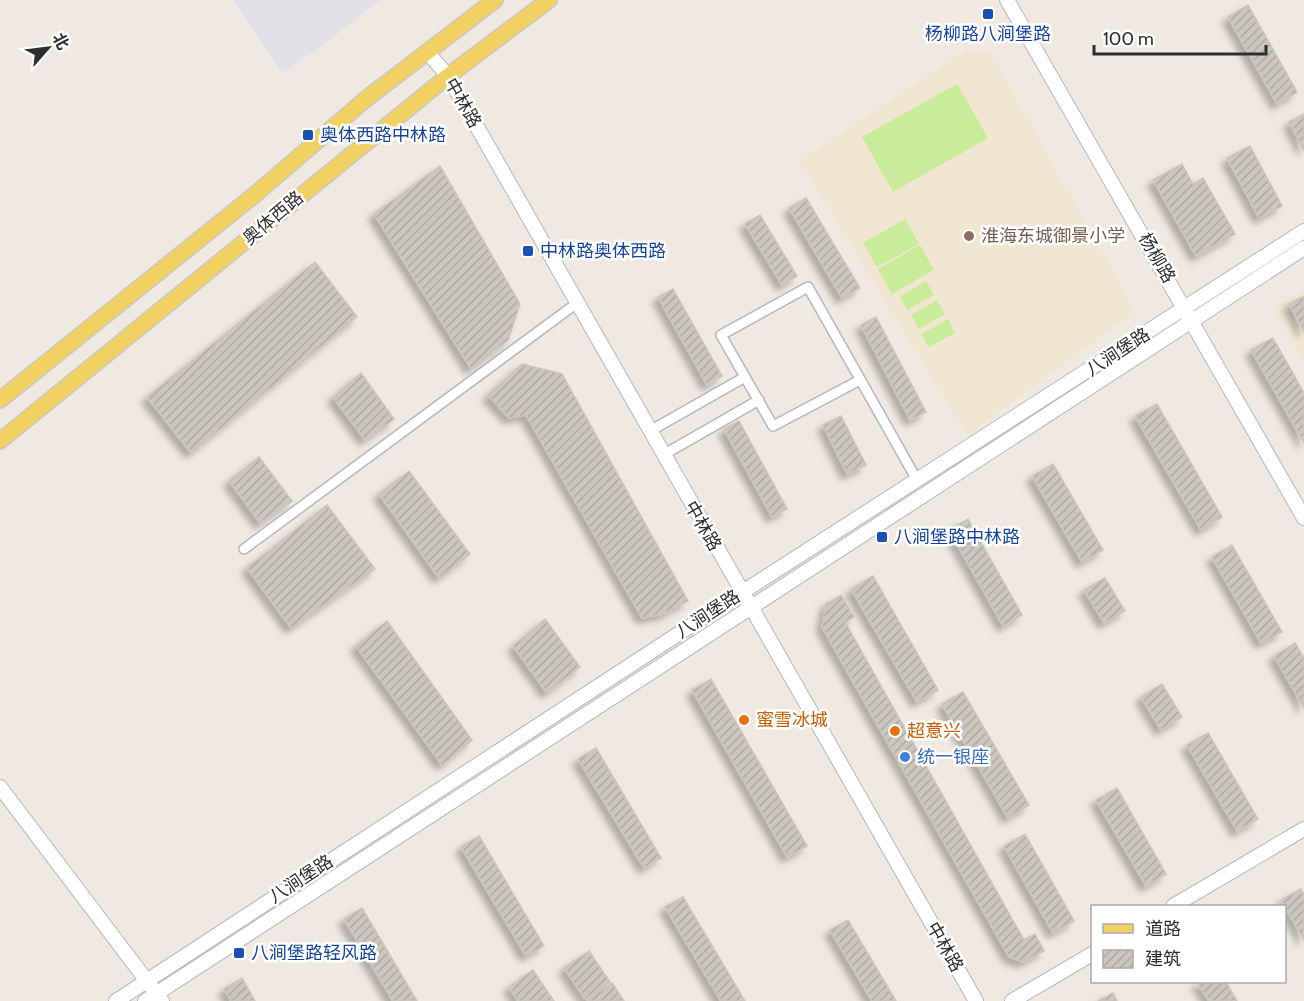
<svg xmlns="http://www.w3.org/2000/svg" width="1304" height="1001" font-family="Cabin,'Noto Sans SC',sans-serif">
  <defs>
    <pattern id="building-hatch" width="6" height="6" patternUnits="userSpaceOnUse" patternTransform="scale(1.5)"><rect width="6" height="6" fill="#cbc7bf"/><path d="M-1 1l2-2M0 6l6-6M5 7l2-2" fill="none" stroke="#afaba4"/></pattern>
    <filter id="shadow"><feDropShadow dx="-5.5" dy="5.5" stdDeviation="3" flood-color="#0004"/></filter>
  </defs>
  <rect width="100%" height="100%" fill="#efe9e1"/>
  <polygon fill="#e3e1e8" points="233,0 380,0 318,49 282,73"/>
  <g fill="#f0e6d1">
    <polygon points="966,50 989,51 1135,311 967,435 800,161"/>
    <polygon points="1304,291 1304,360 1275,308"/>
  </g>
  <g fill="#c9ec9a">
    <polygon points="957,84 988,138 893,192 862,137"/>
    <polygon points="905,219 919,244 877,267 863,243"/>
    <polygon points="920,245 934,270 892,294 878,269"/>
    <polygon points="926,281 934,295 907,310 900,296"/>
    <polygon points="937,300 945,314 919,329 911,315"/>
    <polygon points="948,319 955,333 929,347 921,334"/>
  </g>
  <g fill="url(#building-hatch)" stroke="#cbc5ba" stroke-width="1.5" filter="url(#shadow)">
    <polygon points="1248,5 1297,92 1277,104 1228,17"/>
    <polygon points="1304,114 1304,151 1289,122"/>
    <polygon points="1250,146 1282,206 1259,218 1227,158"/>
    <polygon points="1182,164 1193,184 1203,178 1235,234 1196,256 1153,180"/>
    <polygon points="440,166 520,304 508,340 471,369 374,214"/>
    <polygon points="806,198 860,288 842,298 789,208"/>
    <polygon points="760,215 797,276 782,285 745,224"/>
    <polygon points="315,262 357,317 191,453 147,397"/>
    <polygon points="673,289 722,376 707,385 658,297"/>
    <polygon points="1304,296 1304,332 1289,304"/>
    <polygon points="876,317 926,412 910,420 861,325"/>
    <polygon points="1273,338 1304,393 1304,443 1251,350"/>
    <polygon points="522,364 562,374 688,601 663,614 642,618 526,415 509,418 488,395"/>
    <polygon points="361,373 394,419 365,440 333,397"/>
    <polygon points="1157,404 1222,517 1201,530 1135,416"/>
    <polygon points="841,416 866,465 847,474 823,425"/>
    <polygon points="739,421 787,509 772,517 724,429"/>
    <polygon points="259,457 292,501 260,523 229,481"/>
    <polygon points="1053,464 1103,550 1082,562 1032,476"/>
    <polygon points="409,471 470,554 439,578 379,494"/>
    <polygon points="327,505 375,569 291,628 247,568"/>
    <polygon points="968,519 1022,615 1003,626 949,530"/>
    <polygon points="1232,545 1282,632 1261,643 1212,557"/>
    <polygon points="873,576 938,690 917,702 851,589"/>
    <polygon points="1105,578 1125,611 1104,623 1084,590"/>
    <polygon points="841,595 854,617 845,622 1024,940 1035,934 1044,951 1023,962 1009,957 822,627 826,604"/>
    <polygon points="545,619 580,667 547,693 513,646"/>
    <polygon points="387,621 472,740 442,765 356,646"/>
    <polygon points="1295,643 1304,658 1304,708 1274,656"/>
    <polygon points="711,679 807,846 787,857 692,690"/>
    <polygon points="1162,684 1182,717 1161,730 1141,697"/>
    <polygon points="963,692 1029,805 1008,818 942,704"/>
    <polygon points="1208,733 1258,819 1237,831 1187,745"/>
    <polygon points="596,748 661,858 644,868 578,759"/>
    <polygon points="1117,788 1166,874 1146,886 1096,800"/>
    <polygon points="1025,834 1074,921 1053,933 1004,846"/>
    <polygon points="479,836 544,946 526,956 461,847"/>
    <polygon points="1301,889 1304,895 1304,940 1281,900"/>
    <polygon points="683,897 745,1001 721,1001 665,907"/>
    <polygon points="362,908 417,1001 393,1001 344,919"/>
    <polygon points="848,920 896,1001 872,1001 830,930"/>
    <polygon points="589,951 610,982 585,999 564,968"/>
    <polygon points="533,970 554,1001 518,1001 509,987"/>
    <polygon points="242,978 255,1001 231,1001 224,989"/>
    <polygon points="1197,982 1226,982 1237,1001 1209,1001"/>
    <polygon points="612,983 624,1001 588,1001 587,1000"/>
    <polygon points="1113,993 1117,1001 1098,1001"/>
  </g>
  <g fill="none" stroke-linecap="round" stroke-linejoin="round">
    <defs>
      <g id="street">
        <polyline points="860,380 773,426 721,335 808,287 917,480"/>
        <polyline points="650,431 745,377"/>
        <polyline points="663,455 759,400"/>
        <polyline points="244,549 577,303"/>
      </g>
      <g id="secondary">
        <polyline points="1007,0 1304,518"/>
        <polyline points="428,53 448,76 976,1001"/>
        <polyline points="0,787 162,1001"/>
        <polyline points="1173,906 1304,829"/>
        <polyline points="116,1001 741,593 1304,231"/>
        <polyline points="145,1001 1304,248"/>
        <polyline points="1012,1001 1092,954"/>
      </g>
      <g id="primary">
        <polyline points="0,400 252,197 366,99 495,0"/>
        <polyline points="0,441 448,76 549,0"/>
      </g>
    </defs>
    <use href="#street" stroke="#b4b7c1" stroke-width="12"/>
    <use href="#secondary" stroke="#b4b7c1" stroke-width="16"/>
    <use href="#primary" stroke="#c9c9c9" stroke-width="18"/>
    <use href="#street" stroke="#fff" stroke-width="9"/>
    <use href="#secondary" stroke="#fff" stroke-width="14"/>
    <use href="#primary" stroke="#f2d163" stroke-width="15"/>
  </g>
  <g fill="#1a4fb4" stroke="#fff" stroke-width="2">
    <rect x="982" y="8" width="12" height="12" rx="3"/>
    <rect x="302" y="129" width="12" height="12" rx="3"/>
    <rect x="522" y="245" width="12" height="12" rx="3"/>
    <rect x="876" y="531" width="12" height="12" rx="3"/>
    <rect x="233" y="947" width="12" height="12" rx="3"/>
  </g>
  <circle fill="#8d6e63" stroke="#fff" stroke-width="2" cx="969" cy="236" r="6"/>
  <g fill="#e8710a" stroke="#fff" stroke-width="2">
    <circle cx="744" cy="720" r="6"/>
    <circle cx="895" cy="731" r="6"/>
  </g>
  <circle fill="#3f7fe0" stroke="#fff" stroke-width="2" cx="905" cy="757" r="6"/>
  <g text-anchor="middle" dominant-baseline="central" stroke-width="5" stroke-linejoin="round" paint-order="stroke">
    <g font-size="18" fill="#164399" stroke="#fff" text-anchor="start">
      <text x="988" y="34" text-anchor="middle">杨柳路八涧堡路</text>
      <text x="320" y="135">奥体西路中林路</text>
      <text x="540" y="251">中林路奥体西路</text>
      <text x="894" y="537">八涧堡路中林路</text>
      <text x="251" y="953">八涧堡路轻风路</text>
    </g>
    <g font-size="18" fill="#2e2e2e" stroke="#fff">
      <text transform="translate(463 103) rotate(60)">中林路</text>
      <text transform="translate(273 218) rotate(-40)">奥体西路</text>
      <text transform="translate(1157 258) rotate(60)">杨柳路</text>
      <text transform="translate(1118 352) rotate(-33)">八涧堡路</text>
      <text transform="translate(703 526) rotate(60)">中林路</text>
      <text transform="translate(708 614) rotate(-33)">八涧堡路</text>
      <text transform="translate(301 879) rotate(-33)">八涧堡路</text>
      <text transform="translate(945 947) rotate(60)">中林路</text>
    </g>
    <g font-size="18" fill="#785e54" stroke="#fff" text-anchor="start">
      <text x="981" y="236">淮海东城御景小学</text>
    </g>
    <g font-size="18" fill="#c56008" stroke="#fff" text-anchor="start">
      <text x="756" y="720">蜜雪冰城</text>
      <text x="907" y="731">超意兴</text>
    </g>
    <g font-size="18" fill="#366cbe" stroke="#fff" text-anchor="start">
      <text x="917" y="757">统一银座</text>
    </g>
  </g>
  <rect x="1091" y="905" width="195" height="78" fill="#ffffff" stroke="#ababab" stroke-width="1.5"/>
  <rect x="1103" y="924" width="30" height="9" fill="#f2d163" stroke="#ababab" stroke-width="1.5"/>
  <text x="1145" y="935" font-size="18" fill="#2e2e2e">道路</text>
  <rect x="1103" y="950" width="30" height="18" fill="url(#building-hatch)" stroke="#ababab" stroke-width="1.5"/>
  <text x="1145" y="965" font-size="18" fill="#2e2e2e">建筑</text>
  <g transform="translate(48 48) rotate(62)" stroke="#ffffff" stroke-width="4.5" paint-order="stroke">
  <path d="M0-4.5L10 22L0 15L-10 22Z" fill="#2e2e2e"/>
  <text y="-9" font-size="16" font-weight="bold" text-anchor="middle" fill="#2e2e2e">北</text>
  </g>
  <path d="M1094 45v9h172v-9" fill="none" stroke="#2e2e2e" stroke-width="3"/>
  <text x="1103" y="45" font-size="18" fill="#2e2e2e" stroke="#ffffff" stroke-width="4.5" paint-order="stroke">100 m</text>
</svg>
